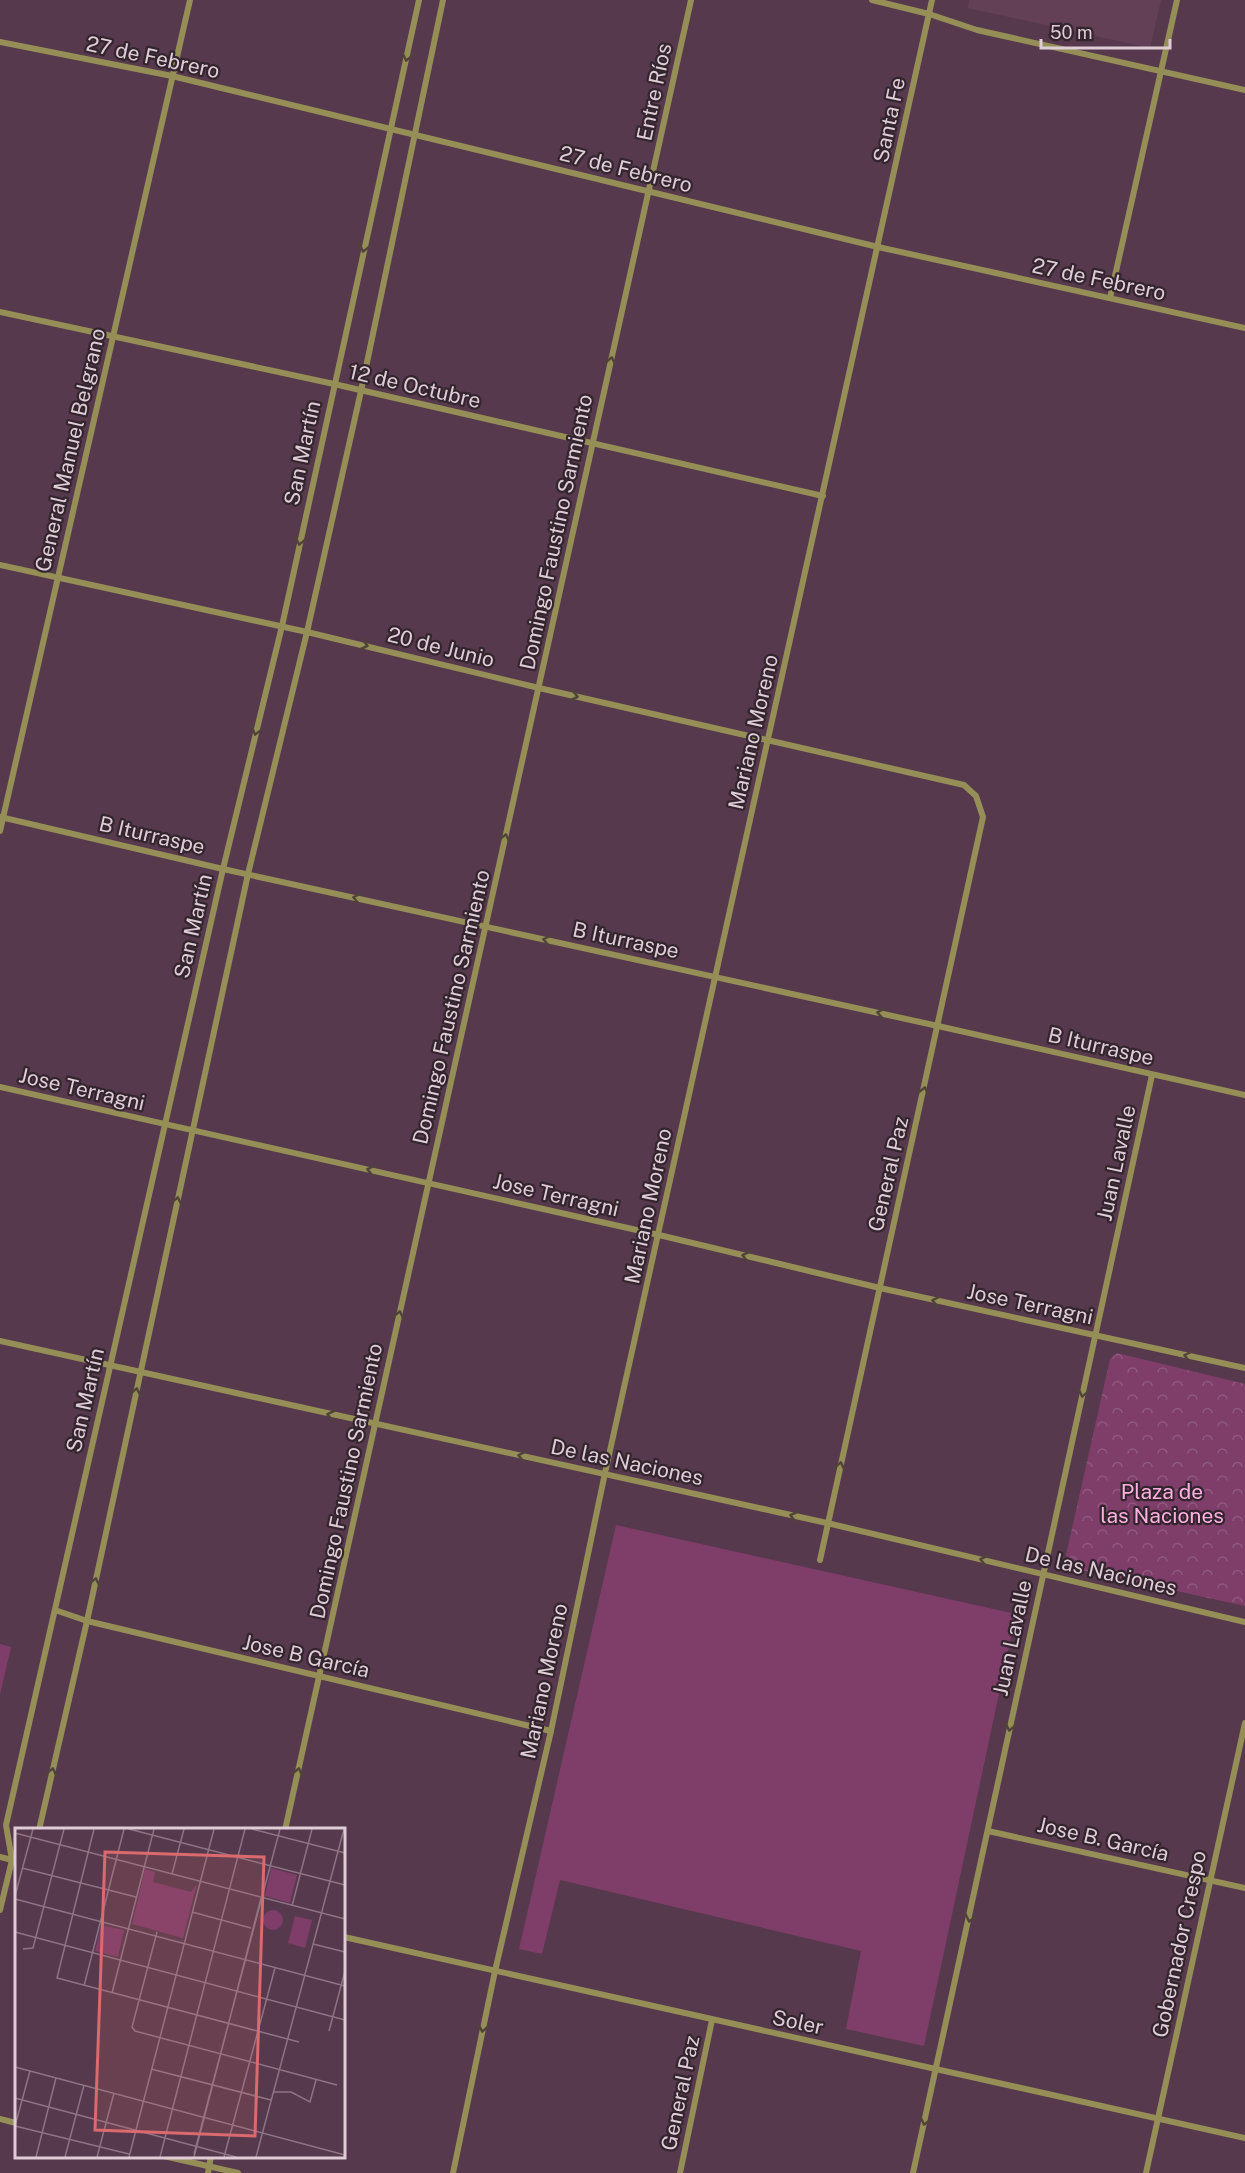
<svg xmlns="http://www.w3.org/2000/svg" width="1245" height="2173" font-family="'Public Sans',sans-serif">
  <defs>
    <pattern id="park-crowns" width="20" height="18" patternUnits="userSpaceOnUse" patternTransform="scale(1.5)"><rect width="20" height="18" fill="#7e3e69"/><path d="M2 6a3 3 0 1 1 6 0M12 15a3 3 0 1 1 6 0" fill="none" stroke="#90597e"/></pattern>
  </defs>
  <rect width="100%" height="100%" fill="#56394c"/>
  <polygon fill="#644057" points="969,0 1161,0 1150,48 968,8"/>
  <polygon fill="url(#park-crowns)" points="1117,1353 1245,1384 1245,1606 1072,1568 1066,1555 1110,1359"/>
  <g fill="#7e3e69">
    <polygon points="616,1525 1016,1614 924,2046 846,2029 861,1951 560,1880 542,1954 519,1949"/>
    <polygon points="0,1644 11,1647 0,1695"/>
  </g>
  <g fill="none" stroke-linecap="round" stroke-linejoin="round">
    <g stroke="#958e56" stroke-width="6">
      <polyline points="872,0 929,14 977,30 1245,90"/>
      <polyline points="0,42 172,76 878,247 1245,328"/>
      <polyline points="1110,298 1177,0"/>
      <polyline points="0,312 334,384 823,496"/>
      <polyline points="0,565 307,632 539,688 964,785 976,796 983,817 820,1560"/>
      <polyline points="0,817 223,869 938,1026 1245,1095"/>
      <polyline points="0,831 190,0"/>
      <polyline points="0,1087 659,1235 880,1288 1245,1368"/>
      <polyline points="0,1341 827,1523 1245,1622"/>
      <polyline points="55,1610 87,1621 551,1731"/>
      <polyline points="39,1830 87,1621 248,874 307,632 361,391 443,0"/>
      <polyline points="285,1830 691,0"/>
      <polyline points="988,1831 1245,1888"/>
      <polyline points="0,1857 16,1861"/>
      <polyline points="0,1910 12,1860 6,1825 223,869 282,626 419,0"/>
      <polyline points="344,1937 1245,2138"/>
      <polyline points="0,2119 16,2123"/>
      <polyline points="164,2156 238,2173"/>
      <polyline points="208,2173 211,2156"/>
      <polyline points="453,2173 495,1971 551,1731 605,1473 932,0"/>
      <polyline points="680,2173 712,2020"/>
      <polyline points="913,2173 1152,1075"/>
      <polyline points="1146,2173 1245,1723"/>
    </g>
  </g>
  <defs><path id="oneway-chevron" d="M-2-3.5L2.5 0L-2 3.5" fill="none" stroke-width="1.6" stroke-linecap="round" stroke-linejoin="round" transform="scale(1.5)"/></defs>
  <g stroke="#50443a">
    <use href="#oneway-chevron" transform="translate(407 57) rotate(102)"/>
    <use href="#oneway-chevron" transform="translate(364 248) rotate(103)"/>
    <use href="#oneway-chevron" transform="translate(611 361) rotate(-78)"/>
    <use href="#oneway-chevron" transform="translate(300 541) rotate(102)"/>
    <use href="#oneway-chevron" transform="translate(364 645) rotate(14)"/>
    <use href="#oneway-chevron" transform="translate(574 696) rotate(13)"/>
    <use href="#oneway-chevron" transform="translate(256 731) rotate(104)"/>
    <use href="#oneway-chevron" transform="translate(505 838) rotate(-78)"/>
    <use href="#oneway-chevron" transform="translate(357 898) rotate(-168)"/>
    <use href="#oneway-chevron" transform="translate(547 940) rotate(-168)"/>
    <use href="#oneway-chevron" transform="translate(881 1013) rotate(-168)"/>
    <use href="#oneway-chevron" transform="translate(924 1091) rotate(-77)"/>
    <use href="#oneway-chevron" transform="translate(371 1170) rotate(-167)"/>
    <use href="#oneway-chevron" transform="translate(177 1201) rotate(-78)"/>
    <use href="#oneway-chevron" transform="translate(746 1256) rotate(-166)"/>
    <use href="#oneway-chevron" transform="translate(936 1301) rotate(-168)"/>
    <use href="#oneway-chevron" transform="translate(399 1315) rotate(-78)"/>
    <use href="#oneway-chevron" transform="translate(1188 1356) rotate(-168)"/>
    <use href="#oneway-chevron" transform="translate(136 1392) rotate(-78)"/>
    <use href="#oneway-chevron" transform="translate(1083 1393) rotate(102)"/>
    <use href="#oneway-chevron" transform="translate(331 1415) rotate(-167)"/>
    <use href="#oneway-chevron" transform="translate(522 1456) rotate(-168)"/>
    <use href="#oneway-chevron" transform="translate(840 1466) rotate(-77)"/>
    <use href="#oneway-chevron" transform="translate(794 1516) rotate(-167)"/>
    <use href="#oneway-chevron" transform="translate(984 1560) rotate(-167)"/>
    <use href="#oneway-chevron" transform="translate(95 1582) rotate(-78)"/>
    <use href="#oneway-chevron" transform="translate(1010 1727) rotate(102)"/>
    <use href="#oneway-chevron" transform="translate(52 1772) rotate(-77)"/>
    <use href="#oneway-chevron" transform="translate(298 1772) rotate(-77)"/>
    <use href="#oneway-chevron" transform="translate(970 1918) rotate(102)"/>
    <use href="#oneway-chevron" transform="translate(483 2028) rotate(102)"/>
    <use href="#oneway-chevron" transform="translate(925 2121) rotate(103)"/>
  </g>
  <g text-anchor="middle" dominant-baseline="central" stroke-width="4.5" stroke-linejoin="round" paint-order="stroke">
    <g font-size="21" fill="#dfccd7" stroke="#33252e">
      <text transform="translate(153 57) rotate(12)">27 de Febrero</text>
      <text transform="translate(654 92) rotate(-78)">Entre Ríos</text>
      <text transform="translate(889 120) rotate(-78)">Santa Fe</text>
      <text transform="translate(626 169) rotate(14)">27 de Febrero</text>
      <text transform="translate(1099 279) rotate(12)">27 de Febrero</text>
      <text transform="translate(415 386) rotate(13)">12 de Octubre</text>
      <text transform="translate(70 450) rotate(-77)">General Manuel Belgrano</text>
      <text transform="translate(302 453) rotate(-78)">San Martín</text>
      <text transform="translate(556 532) rotate(-78)">Domingo Faustino Sarmiento</text>
      <text transform="translate(441 647) rotate(14)">20 de Junio</text>
      <text transform="translate(753 732) rotate(-77)">Mariano Moreno</text>
      <text transform="translate(152 835) rotate(13)">B Iturraspe</text>
      <text transform="translate(193 926) rotate(-77)">San Martín</text>
      <text transform="translate(626 940) rotate(12)">B Iturraspe</text>
      <text transform="translate(451 1007) rotate(-77)">Domingo Faustino Sarmiento</text>
      <text transform="translate(1101 1046) rotate(13)">B Iturraspe</text>
      <text transform="translate(82 1089) rotate(13)">Jose Terragni</text>
      <text transform="translate(1116 1163) rotate(-78)">Juan Lavalle</text>
      <text transform="translate(888 1174) rotate(-77)">General Paz</text>
      <text transform="translate(556 1195) rotate(13)">Jose Terragni</text>
      <text transform="translate(648 1206) rotate(-78)">Mariano Moreno</text>
      <text transform="translate(1030 1304) rotate(12)">Jose Terragni</text>
      <text transform="translate(85 1400) rotate(-77)">San Martín</text>
      <text transform="translate(627 1462) rotate(12)">De las Naciones</text>
      <text transform="translate(346 1481) rotate(-78)">Domingo Faustino Sarmiento</text>
      <text transform="translate(1101 1571) rotate(13)">De las Naciones</text>
      <text transform="translate(1012 1638) rotate(-78)">Juan Lavalle</text>
      <text transform="translate(306 1656) rotate(13)">Jose B García</text>
      <text transform="translate(544 1681) rotate(-78)">Mariano Moreno</text>
      <text transform="translate(1103 1839) rotate(13)">Jose B. García</text>
      <text transform="translate(1179 1944) rotate(-78)">Gobernador Crespo</text>
      <text transform="translate(798 2022) rotate(12)">Soler</text>
      <text transform="translate(680 2093) rotate(-78)">General Paz</text>
    </g>
    <g font-size="21" fill="#ffb0e2" stroke="#33252e">
      <text x="1162" y="1491">Plaza de<tspan x="1162" dy="24">las Naciones</tspan></text>
    </g>
  </g>
  <g transform="translate(15 1828)">
    <rect width="330" height="330" fill="#56394c"/>
    <path d="M 256,40 L 282,47 L 275,75 L 250,68 ZM 86,97 L 109,102 L 103,129 L 80,123 Z" fill="#7e3e69"/>
    <path d="M 130,41 L 140,44 L 138,54 L 176,64 L 182,56 L 168,110 L 117,96 ZM248 92a10 10 0 1 1 20 0a10 10 0 1 1-20 0ZM 280,88 L 297,92 L 290,120 L 273,115 Z" fill="#7e3e69"/>
    <path fill="none" stroke="#8d7484" stroke-width="1.5" d="M 79,1 L 42,150 L 284,214M 114,1 L 330,57M 237,1 L 330,25M 0,5 L 330,91M 7,40 L 121,69M 157,46 L 169,1M 0,68 L 18,1M 0,71 L 330,158M 277,78 L 297,1M 177,84 L 236,100M 0,104 L 330,192M 142,104 L 117,199 L 120,203 L 322,257M 298,116 L 330,124M 8,121 L 18,120 L 49,1M 69,158 L 109,1M 97,165 L 139,1M 314,203 L 330,143M 0,239 L 330,327M 136,241 L 256,272M 258,264 L 276,264 L 295,274 L 301,252M 0,270 L 221,329M 0,298 L 114,326M 0,298 L 15,243M 179,326 L 265,1M 21,329 L 41,250M 50,329 L 69,257M 82,329 L 99,265M 114,329 L 199,1M 145,329 L 230,1M 179,329 L 246,70M 209,329 L 260,140M 241,329 L 329,1"/>
    <path fill="#da6a6e" fill-opacity="0.15" stroke="#da6a6e" stroke-width="3" d="M 90,24 L 249,29 L 240,308 L 80,302 Z"/>
    <rect width="330" height="330" fill="none" stroke="#dfccd7" stroke-width="3"/>
  </g>
  <path d="M1041 39v9h129v-9" fill="none" stroke="#dfccd7" stroke-width="3"/>
  <text x="1050" y="39" font-size="18" fill="#dfccd7" stroke="#33252e" stroke-width="4.5" paint-order="stroke">50 m</text>
</svg>
